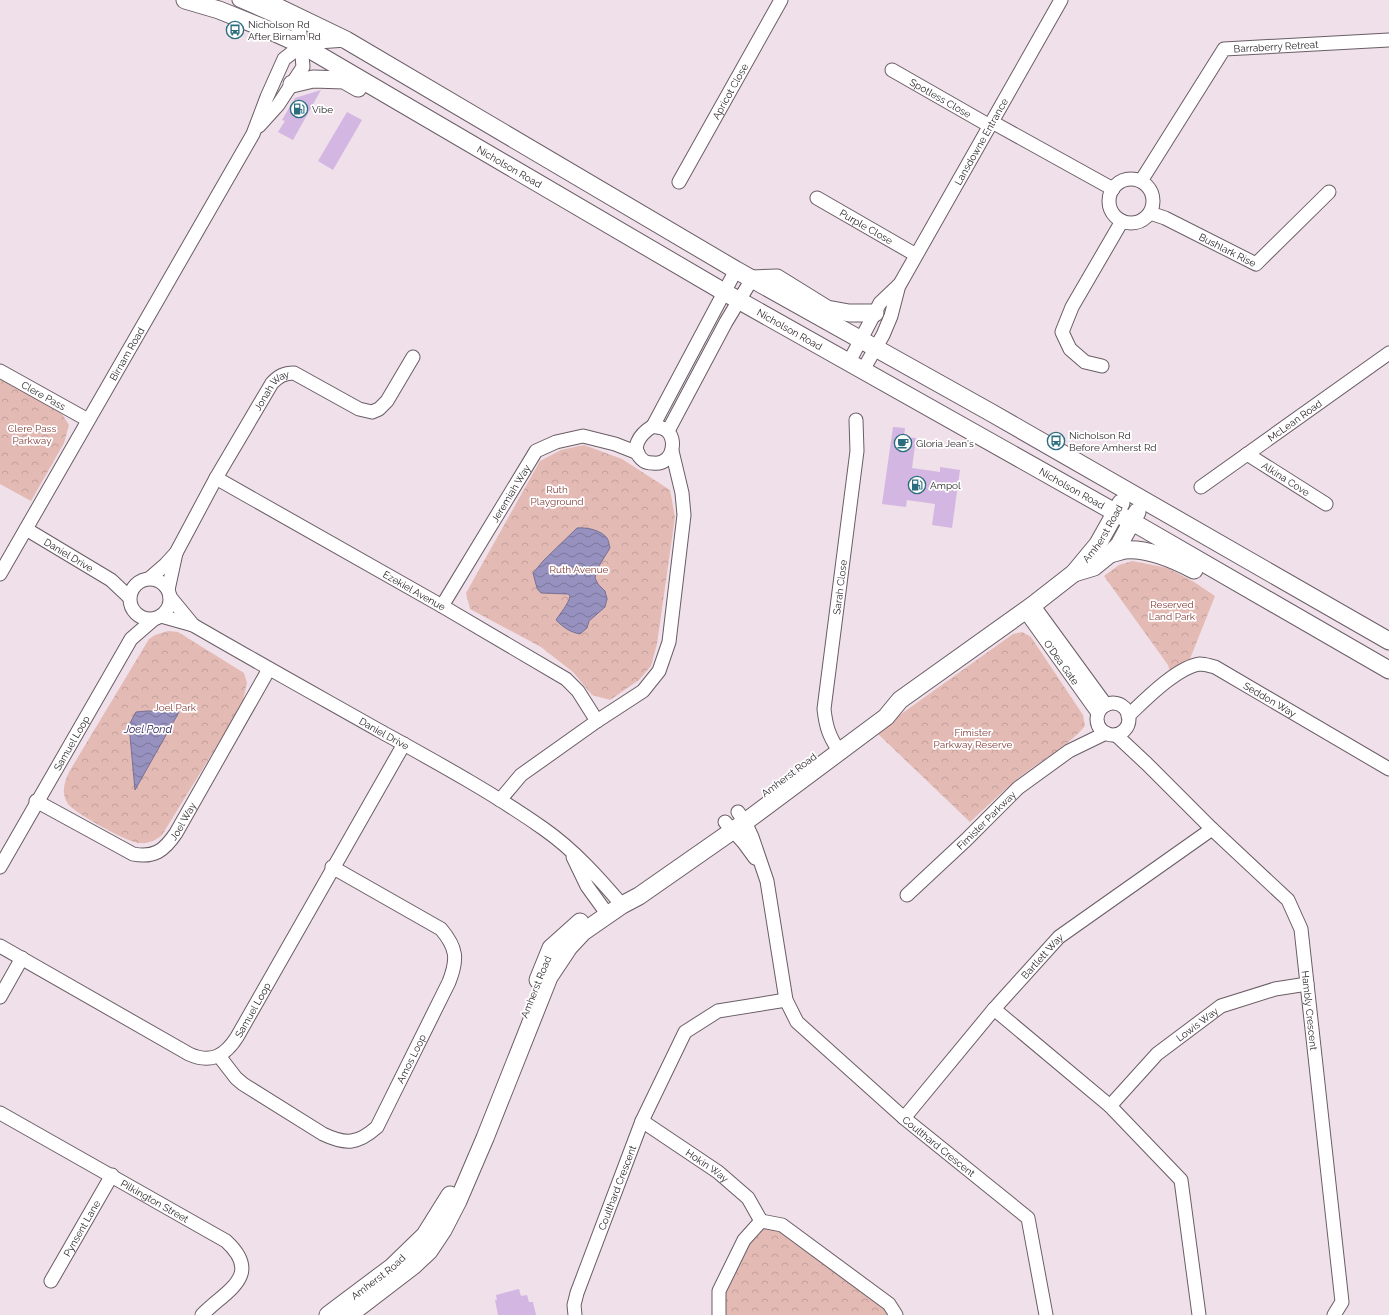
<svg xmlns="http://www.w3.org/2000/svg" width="1389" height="1315" font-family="Raleway,sans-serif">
  <defs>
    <pattern id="forest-crowns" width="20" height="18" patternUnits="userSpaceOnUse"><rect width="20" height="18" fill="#e4bab5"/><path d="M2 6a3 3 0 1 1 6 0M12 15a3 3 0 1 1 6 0" fill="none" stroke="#c4a09c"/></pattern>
    <pattern id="water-waves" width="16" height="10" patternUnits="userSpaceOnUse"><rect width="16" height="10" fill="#9791bf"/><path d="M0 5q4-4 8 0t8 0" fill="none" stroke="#7c769b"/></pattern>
  </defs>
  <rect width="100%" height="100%" fill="#efe0ea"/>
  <g fill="url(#forest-crowns)">
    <polygon points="0,378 62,414 69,425 64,443 31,501 0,484"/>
    <polygon points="584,445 622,459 670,490 675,517 657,644 651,666 639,680 610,700 592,695 573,672 541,647 470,609 466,593 540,461 561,450"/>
    <polygon points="1132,561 1168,568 1194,582 1215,596 1186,669 1172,679 1168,665 1104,576 1119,565"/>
    <path d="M 168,631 L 178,632 L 244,673 L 247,683 L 242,705 L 162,835 C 156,840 148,844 140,843 C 128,843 75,813 68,804 C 61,793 64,783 69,772 L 149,639 L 155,635 Z"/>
    <path d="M 1022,632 L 1031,637 L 1083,715 L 1085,726 C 1067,747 1043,759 1021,776 C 1004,790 987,806 970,822 L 876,732 L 1013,634 Z"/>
    <polygon points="762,1224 780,1227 883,1307 889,1315 721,1315 721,1291 745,1241"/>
  </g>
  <g fill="url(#water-waves)" stroke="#777193">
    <path d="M 577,528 C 586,527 601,530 607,538 C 609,541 609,545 610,548 L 597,569 L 595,578 L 598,584 L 605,591 L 607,599 L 605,607 L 589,621 L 587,628 L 580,634 C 570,632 564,628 556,620 C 561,612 568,605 570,596 L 568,594 L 541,593 L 537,588 L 533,573 L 544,560 Z"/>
    <polygon points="147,711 179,712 135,790 129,725 136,712"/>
  </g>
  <g fill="#d3b6e2">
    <polygon points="321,90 293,140 278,132 285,121 282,120 295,98"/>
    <polygon points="347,112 362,120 333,170 318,161"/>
    <polygon points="893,427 905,428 904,437 916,438 912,468 940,472 940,467 960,470 952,528 932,525 935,504 907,500 906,507 882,504"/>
    <polygon points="519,1289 521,1296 527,1295 529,1302 533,1302 536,1315 498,1315 495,1300 497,1300 496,1295"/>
  </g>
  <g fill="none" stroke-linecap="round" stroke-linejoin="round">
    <defs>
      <g id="minor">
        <polyline points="239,0 294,24 298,28 300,33 303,67 278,105 259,126"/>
        <path id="s1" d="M 892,70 L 990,126"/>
        <polyline points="992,122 1113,189"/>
        <circle cx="1131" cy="201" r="22"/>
        <path id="s2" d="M 1141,181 L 1224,49 L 1389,40"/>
        <path id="s3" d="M 679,182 L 781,0"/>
        <path id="s4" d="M 817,198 L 916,255"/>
        <path id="s5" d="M 1150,213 L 1165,218 L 1256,264 L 1329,192"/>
        <path id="s6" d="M 849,362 L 880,303 L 900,284 L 1061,0"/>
        <polyline points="1102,366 1085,362 1070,349 1062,332 1072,307 1122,221"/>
        <polyline points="863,370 883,335 891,316 899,285"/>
        <path id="s7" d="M 0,371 L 88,420"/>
        <polyline points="653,426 736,270"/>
        <path d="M 653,426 C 656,427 659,427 662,428 C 679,433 675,466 653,463 C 649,463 647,463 644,461 C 628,449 640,434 653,426 Z"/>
        <polyline points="668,431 726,322 752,279"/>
        <path id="s8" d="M 1247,454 L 1326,504"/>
        <path id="s9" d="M 216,478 L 442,606 L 566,679 L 578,691 L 597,721"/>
        <path id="s10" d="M 1201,487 L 1389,353"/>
        <path id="s11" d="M 26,529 L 111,580 L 129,597"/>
        <path id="s12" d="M 0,574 L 253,134 L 267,97 L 284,59 L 302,45 L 318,42 L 346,40"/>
        <path id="s13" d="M 150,578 L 165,565 L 176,553 L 216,478 L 272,383 C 279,376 284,373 294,373 L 359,409 L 372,412 L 379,409 L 387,401 L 413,357"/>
        <circle cx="150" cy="599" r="20"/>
        <polyline points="168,590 176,553"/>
        <polyline points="170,597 193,625"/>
        <polyline points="1033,605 1106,705"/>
        <path id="s14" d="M 442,606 L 536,451 L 556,442 L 583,436 L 615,444 L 638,453"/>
        <path id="s15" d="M 1025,611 L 1098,713"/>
        <path id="s16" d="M 161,616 L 193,625 C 255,661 318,696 380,731 C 436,762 493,793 544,829 C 574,850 599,878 622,905"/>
        <circle cx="1113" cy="719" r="16"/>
        <path id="s17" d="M 1128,716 C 1145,700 1177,667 1200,664 C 1205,664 1210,666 1215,667 L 1389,769"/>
        <path id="s18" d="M 1116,735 L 1147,764 L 1212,829 L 1288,900 L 1301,929 L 1342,1302 L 1334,1315"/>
        <path id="s19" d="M 839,751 C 829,736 826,727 824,709 L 857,451 L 856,420"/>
        <polyline points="500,800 521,775 597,721 643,691 659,671 669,642 684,515 682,493 672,451"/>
        <path id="s20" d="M 36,801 L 133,854 C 154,858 164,851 176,833 L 269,669"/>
        <path id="s21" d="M 738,812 L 745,822 L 752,837 L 767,881 L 786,1000 L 797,1022 L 904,1118 L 1028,1218 L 1046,1315"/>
        <polyline points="725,822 744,843 755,858"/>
        <polyline points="573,857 587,886 608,915"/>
        <path id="s22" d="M 0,867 L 131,639 L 154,619"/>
        <path id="s23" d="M 907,895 L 966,840 L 1018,788 L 1069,751 L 1106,733"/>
        <path id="s24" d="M 0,946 L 189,1054 C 211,1064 225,1056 237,1037 L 404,744"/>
        <polyline points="0,997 22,958"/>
        <polyline points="994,1009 1110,1106 1181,1180 1199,1315"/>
        <path id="s25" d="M 219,1056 L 236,1078 L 243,1084 L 323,1134 C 346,1145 358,1144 377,1127 L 449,982 C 458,959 457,948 441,929 L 332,867"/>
        <path id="s26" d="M 1110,1106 L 1157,1054 L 1221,1006 L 1275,989 L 1307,984"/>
        <path id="s27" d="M 0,1113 L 226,1241 C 264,1276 225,1291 202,1315"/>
        <path id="s28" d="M 904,1118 L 994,1009 L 1059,937 L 1212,829"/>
        <path id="s29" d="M 642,1121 L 718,1172 L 748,1198 L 761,1221"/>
        <polyline points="761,1221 782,1225 889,1304 896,1315"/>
        <path id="s30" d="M 51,1281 L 112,1175"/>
        <path id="s31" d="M 575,1315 L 574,1305 L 577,1293 L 642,1121 L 685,1032 L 718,1011 L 786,1000"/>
        <polyline points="719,1315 719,1291 744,1240 761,1221"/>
      </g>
      <g id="major">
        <path id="s32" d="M 185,0 L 219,10 L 271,31 L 302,45 L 724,292 L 1143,528 L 1389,670"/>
        <polyline points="263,0 346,40 736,270 990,412 1389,641"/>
        <polyline points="292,84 313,79 344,80 358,88"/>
        <polyline points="752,279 777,278 827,309 849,313 875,313"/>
        <path d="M 1110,554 C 1115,553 1120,551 1125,550 C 1148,548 1175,560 1194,570"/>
        <polyline points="1074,573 1094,567 1110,554 1119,545 1137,512"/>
        <polyline points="538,980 551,948 580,922"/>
        <path id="s33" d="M 328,1315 L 392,1267 L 425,1235 L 450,1195"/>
        <path id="s34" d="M 349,1315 L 413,1266 L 429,1251 L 443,1230 L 458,1201 L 485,1138 L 549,977 L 569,947 L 583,932 L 622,905 L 639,896 L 745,822 L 886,717 L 900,700 L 1033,605 L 1074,573 L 1098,544 L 1121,503"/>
      </g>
    </defs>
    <use href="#minor" stroke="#6a5d66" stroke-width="15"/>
    <use href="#major" stroke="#6a5d66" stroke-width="19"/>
    <use href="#minor" stroke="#fff" stroke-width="13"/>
    <use href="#major" stroke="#fff" stroke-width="17"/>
  </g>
  <defs>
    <symbol id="bus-ring" viewBox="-11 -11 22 22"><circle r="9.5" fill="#fff" stroke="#2b6d7f" stroke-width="1.5"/><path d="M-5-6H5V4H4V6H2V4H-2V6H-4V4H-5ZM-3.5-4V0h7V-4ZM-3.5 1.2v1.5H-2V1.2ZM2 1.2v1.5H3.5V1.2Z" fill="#2b6d7f"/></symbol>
    <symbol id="fuel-ring" viewBox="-11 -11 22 22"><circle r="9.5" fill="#fff" stroke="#2b6d7f" stroke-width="1.5"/><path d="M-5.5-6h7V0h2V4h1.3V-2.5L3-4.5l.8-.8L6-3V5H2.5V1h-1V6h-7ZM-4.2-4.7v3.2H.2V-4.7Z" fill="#2b6d7f"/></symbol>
    <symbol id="cafe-ring" viewBox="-11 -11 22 22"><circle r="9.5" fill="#fff" stroke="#2b6d7f" stroke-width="1.5"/><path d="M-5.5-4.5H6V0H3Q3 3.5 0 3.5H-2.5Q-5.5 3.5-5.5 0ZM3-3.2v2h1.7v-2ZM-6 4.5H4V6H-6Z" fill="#2b6d7f"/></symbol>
  </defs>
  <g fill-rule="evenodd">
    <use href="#bus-ring" x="225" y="20" width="20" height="20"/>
    <use href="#fuel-ring" x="289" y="99" width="20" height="20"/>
    <use href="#bus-ring" x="1046" y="431" width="20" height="20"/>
    <use href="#cafe-ring" x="893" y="433" width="20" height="20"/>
    <use href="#fuel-ring" x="907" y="475" width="20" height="20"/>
  </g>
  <g text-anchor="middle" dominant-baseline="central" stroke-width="3.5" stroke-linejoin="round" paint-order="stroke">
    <g font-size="10" fill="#2d272b" stroke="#fff" text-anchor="start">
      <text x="248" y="24">Nicholson Rd<tspan x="248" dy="12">After Birnam Rd</tspan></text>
      <text x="312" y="109">Vibe</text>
      <text x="1069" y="435">Nicholson Rd<tspan x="1069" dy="12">Before Amherst Rd</tspan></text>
      <text x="916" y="443">Gloria Jean's</text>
      <text x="930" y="485">Ampol</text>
    </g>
    <g font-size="10" fill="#2d272b" stroke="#fff">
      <text stroke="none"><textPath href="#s2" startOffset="208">Barraberry Retreat</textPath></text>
      <text stroke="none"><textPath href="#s3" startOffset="104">Apricot Close</textPath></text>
      <text stroke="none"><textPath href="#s1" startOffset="56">Spotless Close</textPath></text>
      <text stroke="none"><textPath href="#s6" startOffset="258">Lansdowne Entrance</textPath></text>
      <text stroke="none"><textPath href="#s32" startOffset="366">Nicholson Road</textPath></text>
      <text stroke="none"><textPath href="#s4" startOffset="57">Purple Close</textPath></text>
      <text stroke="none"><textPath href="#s5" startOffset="86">Bushlark Rise</textPath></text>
      <text stroke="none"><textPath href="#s32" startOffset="690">Nicholson Road</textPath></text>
      <text stroke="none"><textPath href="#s12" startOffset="254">Birnam Road</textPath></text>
      <text stroke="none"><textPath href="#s13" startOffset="226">Jonah Way</textPath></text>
      <text stroke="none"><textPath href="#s7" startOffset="50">Clere Pass</textPath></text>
      <text stroke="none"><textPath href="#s10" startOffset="115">McLean Road</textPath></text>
      <text stroke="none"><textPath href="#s8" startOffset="46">Alkina Cove</textPath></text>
      <text stroke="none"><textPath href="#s32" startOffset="1014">Nicholson Road</textPath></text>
      <text stroke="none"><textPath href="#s14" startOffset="132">Jeremiah Way</textPath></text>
      <text stroke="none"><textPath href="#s34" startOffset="1117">Amherst Road</textPath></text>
      <text stroke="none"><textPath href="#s11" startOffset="50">Daniel Drive</textPath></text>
      <text stroke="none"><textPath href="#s19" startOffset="168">Sarah Close</textPath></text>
      <text stroke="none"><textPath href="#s9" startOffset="228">Ezekiel Avenue</textPath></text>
      <text stroke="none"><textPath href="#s15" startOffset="63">O'Dea Gate</textPath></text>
      <text stroke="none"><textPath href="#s17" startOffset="169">Seddon Way</textPath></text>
      <text stroke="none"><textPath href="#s16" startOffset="253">Daniel Drive</textPath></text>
      <text stroke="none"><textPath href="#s22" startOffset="143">Samuel Loop</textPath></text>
      <text transform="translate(789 775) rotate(-37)">Amherst Road</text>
      <text stroke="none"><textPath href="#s23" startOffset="109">Fimister Parkway</textPath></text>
      <text stroke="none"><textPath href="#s20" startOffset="176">Joel Way</textPath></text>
      <text stroke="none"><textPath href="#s28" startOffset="213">Bartlett Way</textPath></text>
      <text transform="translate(536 987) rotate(-68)">Amherst Road</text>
      <text stroke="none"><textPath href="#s24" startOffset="306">Samuel Loop</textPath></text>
      <text stroke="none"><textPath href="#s18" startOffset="352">Hambly Crescent</textPath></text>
      <text stroke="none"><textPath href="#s26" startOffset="120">Lowis Way</textPath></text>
      <text stroke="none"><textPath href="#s25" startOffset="267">Amos Loop</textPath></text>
      <text stroke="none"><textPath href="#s21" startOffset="409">Coulthard Crescent</textPath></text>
      <text stroke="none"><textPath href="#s29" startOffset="79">Hokin Way</textPath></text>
      <text stroke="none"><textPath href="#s31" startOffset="135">Coulthard Crescent</textPath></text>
      <text stroke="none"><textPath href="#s27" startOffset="178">Pilkington Street</textPath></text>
      <text stroke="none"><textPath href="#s30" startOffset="61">Pynsent Lane</textPath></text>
      <text stroke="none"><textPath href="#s33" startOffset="63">Amherst Road</textPath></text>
    </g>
    <g font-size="10" fill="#833d39" stroke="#fff">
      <text x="32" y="428">Clere Pass<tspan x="32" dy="12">Parkway</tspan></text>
      <text x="557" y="489">Ruth<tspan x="557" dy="12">Playground</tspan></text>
      <text x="579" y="569">Ruth Avenue</text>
      <text x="1172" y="604">Reserved<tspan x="1172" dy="12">Land Park</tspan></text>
      <text x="175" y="707">Joel Park</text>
      <text x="973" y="732">Fimister<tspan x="973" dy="12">Parkway Reserve</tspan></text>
    </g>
    <g font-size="11" font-style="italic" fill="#30225b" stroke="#fff">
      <text x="148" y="729">Joel Pond</text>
    </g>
  </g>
</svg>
